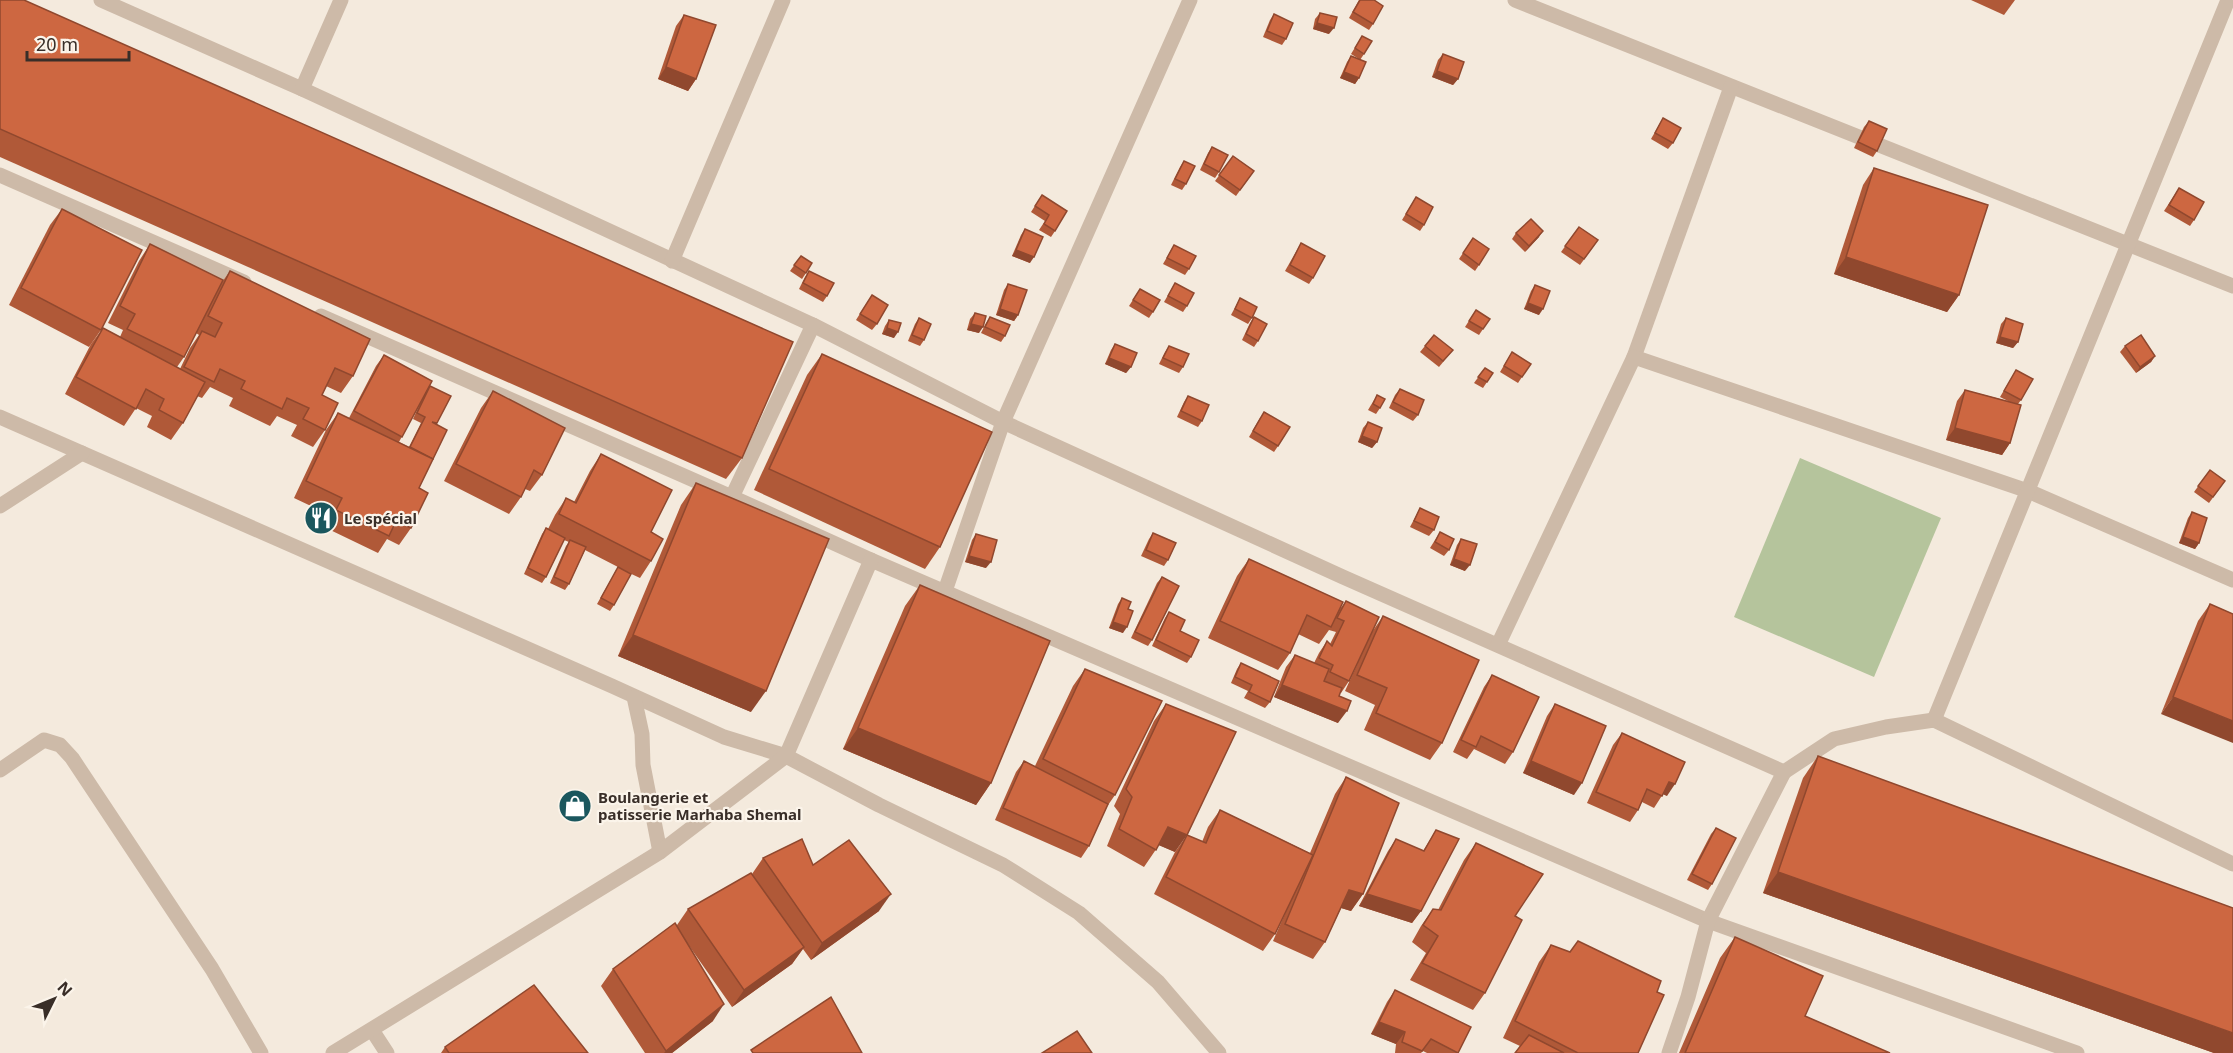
<svg xmlns="http://www.w3.org/2000/svg" width="2233" height="1053" font-family="'Noto Sans',sans-serif">
  <rect width="100%" height="100%" fill="#f4eadd"/>
  <polygon fill="#b5c49c" points="1800,458 1941,518 1874,677 1734,617"/>
  <g fill="none" stroke-linecap="round" stroke-linejoin="round">
    <g stroke="#cdbaa8" stroke-width="15">
      <polyline points="101,0 302,89 813,325 1003,422 1343,577 1784,772 1834,739 1886,727 1934,720 2233,864"/>
      <polyline points="1515,0 2233,286"/>
      <polyline points="302,89 341,0"/>
      <polyline points="0,175 244,282"/>
      <polyline points="672,261 783,0"/>
      <polyline points="321,316 732,497 871,560 1708,921 2077,1053"/>
      <polyline points="1634,357 1731,87"/>
      <polyline points="0,417 612,686 724,737 786,756 879,805 1003,865 1079,913 1158,982 1219,1053"/>
      <polyline points="732,497 813,325"/>
      <polyline points="0,506 82,453"/>
      <polyline points="945,591 1003,422 1190,0"/>
      <polyline points="1498,645 1634,357 2028,491 2233,580"/>
      <polyline points="634,697 642,734 643,765 660,852"/>
      <polyline points="1934,720 2228,0"/>
      <polyline points="0,770 44,740 60,745 72,758 212,969 261,1053"/>
      <polyline points="372,1030 387,1053"/>
      <polyline points="333,1053 660,852 786,756 871,560"/>
      <polyline points="1669,1053 1688,997 1708,921 1784,772"/>
    </g>
  </g>
  <g fill="#b05938" fill-rule="evenodd">
    <polygon points="0,0 742,458 726,479 0,157"/>
    <polygon points="1359,0 1374,0 1373,24 1369,30 1349,18"/>
    <polygon points="1971,0 2015,0 2004,15"/>
    <polygon points="1320,13 1329,34 1313,29 1315,19"/>
    <polygon points="1274,14 1286,39 1282,45 1263,37 1270,20"/>
    <polygon points="684,15 696,79 688,91 658,79 676,26"/>
    <polygon points="1362,36 1364,54 1360,60 1359,78 1355,84 1340,78 1347,62 1351,56 1359,59 1351,54"/>
    <polygon points="1443,54 1458,79 1453,85 1432,77 1438,60"/>
    <polygon points="1663,118 1673,143 1668,149 1651,139"/>
    <polygon points="1869,121 1877,151 1873,157 1854,148 1864,127"/>
    <polygon points="1212,147 1219,172 1215,178 1200,170 1208,153"/>
    <polygon points="1233,156 1254,171 1236,196 1215,181"/>
    <polygon points="1184,161 1186,184 1182,190 1171,185 1180,167"/>
    <polygon points="1874,168 1959,295 1947,312 1834,274 1863,185"/>
    <polygon points="2179,188 2194,220 2190,226 2164,211"/>
    <polygon points="1042,195 1055,231 1051,237 1039,230 1045,221 1031,212"/>
    <polygon points="1416,197 1424,225 1420,231 1402,220"/>
    <polygon points="62,209 101,330 89,347 9,305 50,225"/>
    <polygon points="1579,227 1598,240 1580,265 1561,252"/>
    <polygon points="1025,229 1030,263 1012,256 1021,235"/>
    <polygon points="1516,233 1539,237 1525,252 1512,239"/>
    <polygon points="1473,238 1479,265 1475,271 1459,259"/>
    <polygon points="1301,243 1313,278 1309,284 1285,271"/>
    <path d="M 150,244 L 220,285 L 230,271 L 353,376 L 341,393 L 326,386 L 322,395 L 325,430 L 313,447 L 291,436 L 297,425 L 277,416 L 270,426 L 229,406 L 233,398 L 210,387 L 202,398 L 197,396 L 183,423 L 171,440 L 147,427 L 152,416 L 136,408 L 124,426 L 65,394 L 91,344 L 103,328 L 120,337 L 123,330 L 108,323 L 139,261 ZM 196,333 L 199,335 L 190,348 L 180,369 L 177,367 L 184,357 Z"/>
    <polygon points="1174,245 1189,269 1185,275 1163,264"/>
    <polygon points="801,256 806,273 802,279 790,271"/>
    <polygon points="809,271 827,296 823,302 799,289 805,277"/>
    <polygon points="1175,283 1187,306 1183,312 1164,302"/>
    <polygon points="1008,284 1018,315 1014,321 996,315 1004,290"/>
    <polygon points="1535,285 1539,315 1524,309 1531,291"/>
    <polygon points="1140,289 1153,312 1149,318 1129,306"/>
    <polygon points="1240,298 1252,318 1248,324 1231,315"/>
    <polygon points="868,301 877,324 872,330 856,320"/>
    <polygon points="1476,310 1483,329 1479,335 1465,327"/>
    <polygon points="975,313 979,333 967,330 970,319"/>
    <polygon points="990,317 1005,336 1001,342 981,333 986,323"/>
    <polygon points="1254,317 1258,341 1254,347 1242,340 1250,323"/>
    <polygon points="919,318 924,340 920,346 908,341 915,324"/>
    <polygon points="2006,318 2018,342 2013,348 1996,343 2001,324"/>
    <polygon points="889,320 894,338 882,334 885,326"/>
    <polygon points="1115,344 1131,367 1126,373 1105,364 1111,350"/>
    <polygon points="1169,346 1183,367 1179,373 1159,364 1165,352"/>
    <polygon points="1425,346 1453,350 1439,367 1420,352"/>
    <polygon points="2125,346 2155,356 2151,362 2136,373 2120,352"/>
    <polygon points="1512,352 1522,377 1518,383 1500,372"/>
    <polygon points="822,354 940,547 925,569 754,490 807,375"/>
    <path d="M 384,355 L 427,390 L 437,424 L 419,488 L 411,528 L 399,545 L 387,539 L 378,553 L 324,527 L 330,515 L 294,498 L 326,430 L 338,413 L 349,418 L 376,366 ZM 422,399 L 413,419 L 421,423 L 409,447 L 399,442 Z"/>
    <polygon points="1485,368 1493,373 1483,388 1474,383"/>
    <polygon points="2016,370 2021,400 2018,404 2010,443 2002,455 1946,440 1957,401 1965,390 2008,401 2000,397"/>
    <polygon points="1400,389 1418,415 1413,421 1389,408 1395,395"/>
    <polygon points="493,391 542,475 530,491 525,489 521,497 509,514 444,481 481,408"/>
    <polygon points="1377,395 1380,408 1376,414 1368,410"/>
    <polygon points="1188,396 1202,421 1198,427 1177,417 1184,402"/>
    <polygon points="1260,418 1278,446 1274,452 1249,437"/>
    <polygon points="1368,422 1377,442 1372,448 1358,442 1363,428"/>
    <polygon points="601,454 651,532 651,561 640,578 625,571 614,605 610,611 597,604 618,567 585,550 569,584 565,590 550,583 566,546 569,542 564,540 546,577 542,583 524,574 542,534 546,528 548,529 555,515 566,498 574,502 590,471"/>
    <polygon points="2210,470 2225,481 2209,503 2194,492"/>
    <polygon points="696,483 751,712 618,656 681,505"/>
    <polygon points="1420,508 1434,530 1429,536 1410,527"/>
    <polygon points="2192,512 2199,543 2195,549 2179,543 2188,518"/>
    <polygon points="1440,532 1449,550 1444,556 1430,548"/>
    <polygon points="1153,533 1168,560 1164,566 1141,556 1149,539"/>
    <polygon points="976,534 986,568 965,562 972,540"/>
    <polygon points="1461,539 1465,571 1450,565 1457,545"/>
    <polygon points="1249,559 1339,610 1346,601 1372,632 1383,616 1442,743 1430,760 1364,730 1375,705 1345,691 1360,658 1349,681 1341,693 1340,693 1339,696 1338,723 1274,697 1286,667 1295,655 1314,663 1319,653 1327,641 1330,644 1336,632 1329,630 1319,644 1298,634 1290,653 1278,670 1208,638 1237,576"/>
    <polygon points="1162,577 1152,640 1148,646 1131,638 1157,583"/>
    <polygon points="920,585 991,783 976,805 843,749 905,606"/>
    <polygon points="1122,598 1123,633 1109,628 1118,604"/>
    <polygon points="2210,604 2233,614 2161,714 2198,621"/>
    <polygon points="1169,612 1180,631 1191,657 1187,663 1152,646 1165,618"/>
    <polygon points="1241,663 1270,702 1265,708 1244,698 1248,691 1231,683 1237,669"/>
    <polygon points="1085,669 1115,795 1106,808 1089,846 1081,858 995,820 1016,772 1024,761 1035,766 1073,686"/>
    <polygon points="1492,675 1513,752 1505,764 1474,749 1467,759 1453,752 1484,687"/>
    <polygon points="1166,704 1175,852 1159,845 1144,867 1107,846 1120,814 1114,806 1154,721"/>
    <polygon points="1555,704 1574,795 1523,773 1547,716"/>
    <polygon points="1622,733 1667,796 1663,794 1654,808 1642,802 1638,810 1630,822 1587,803 1613,745"/>
    <polygon points="1818,756 2233,1053 2214,1053 1763,893 1803,778"/>
    <polygon points="1346,777 1363,894 1351,911 1341,908 1325,942 1313,959 1273,941 1287,909 1275,934 1263,951 1154,894 1175,852 1187,835 1202,842 1208,827 1220,810 1310,853 1335,794"/>
    <polygon points="1716,828 1712,884 1708,890 1687,880 1711,834"/>
    <polygon points="1436,830 1421,911 1412,923 1359,906 1388,851 1396,839 1423,851"/>
    <polygon points="1476,843 1515,916 1485,993 1473,1010 1410,980 1426,953 1412,942 1421,926 1433,909 1438,910 1464,860"/>
    <polygon points="763,858 879,911 811,960 803,949 792,964 732,1007 685,940 713,1021 672,1053 645,1053 601,986 613,969 677,925 688,909 752,874"/>
    <polygon points="1735,937 1805,1016 1890,1053 1679,1053 1720,958"/>
    <polygon points="1551,945 1657,992 1638,1053 1515,1053 1520,1046 1503,1038 1539,962"/>
    <polygon points="1395,990 1471,1027 1458,1053 1427,1053 1423,1051 1421,1053 1395,1053 1396,1044 1371,1034 1387,1002"/>
    <polygon points="445,1047 588,1053 441,1053"/>
  </g>
  <g fill="#90482e">
    <polygon points="1317,23 1334,28 1329,34 1313,29"/>
    <polygon points="666,67 696,79 688,91 658,79"/>
    <polygon points="1437,71 1458,79 1453,85 1432,77"/>
    <polygon points="1344,72 1359,78 1355,84 1340,78"/>
    <polygon points="1543,231 1539,237 1525,252 1529,246"/>
    <polygon points="1016,250 1034,257 1030,263 1012,256"/>
    <polygon points="1846,257 1959,295 1947,312 1834,274"/>
    <polygon points="1528,303 1543,309 1539,315 1524,309"/>
    <polygon points="1000,309 1018,315 1014,321 996,315"/>
    <polygon points="971,324 983,327 979,333 967,330"/>
    <polygon points="887,328 898,332 894,338 882,334"/>
    <polygon points="2000,337 2018,342 2013,348 1996,343"/>
    <polygon points="2155,356 2151,362 2136,373 2140,367"/>
    <polygon points="1109,358 1131,367 1126,373 1105,364"/>
    <polygon points="1955,428 2010,443 2002,455 1946,440"/>
    <polygon points="1362,436 1377,442 1372,448 1358,442"/>
    <polygon points="2183,537 2199,543 2195,549 2179,543"/>
    <polygon points="969,556 991,562 986,568 965,562"/>
    <polygon points="1454,559 1470,565 1465,571 1450,565"/>
    <polygon points="1113,622 1127,627 1123,633 1109,628"/>
    <polygon points="633,635 766,691 751,712 618,656"/>
    <polygon points="1282,685 1347,711 1338,723 1274,697"/>
    <polygon points="2173,697 2233,721 2233,743 2161,714"/>
    <polygon points="858,728 991,783 976,805 843,749"/>
    <polygon points="1531,761 1582,783 1574,795 1523,773"/>
    <polygon points="1669,782 1675,784 1667,796 1661,793"/>
    <polygon points="1168,827 1187,835 1175,852 1156,844"/>
    <polygon points="1778,872 2233,1033 2233,1053 2214,1053 1763,893"/>
    <polygon points="1349,890 1363,894 1351,911 1338,907"/>
    <polygon points="891,894 879,911 811,960 822,943"/>
    <polygon points="1367,894 1421,911 1412,923 1359,906"/>
    <polygon points="804,947 792,964 732,1007 744,990"/>
    <polygon points="724,1004 713,1021 672,1053 664,1053 666,1051"/>
    <polygon points="1379,1022 1405,1032 1396,1044 1371,1034"/>
  </g>
  <g fill="#cd6741" stroke="#90482e" stroke-width="1.5">
    <polygon points="0,0 24,0 793,342 742,458 0,129"/>
    <polygon points="1360,0 1374,0 1383,6 1373,24 1353,12"/>
    <polygon points="1320,13 1337,17 1334,28 1317,23"/>
    <polygon points="1274,14 1293,23 1286,39 1267,31"/>
    <polygon points="684,15 716,25 696,79 666,67"/>
    <polygon points="1362,36 1372,41 1364,54 1355,48"/>
    <polygon points="1443,54 1464,62 1458,79 1437,71"/>
    <polygon points="1351,56 1366,62 1359,78 1344,72"/>
    <polygon points="1663,118 1681,128 1673,143 1655,133"/>
    <polygon points="1869,121 1887,129 1877,151 1858,142"/>
    <polygon points="1212,147 1228,155 1219,172 1204,164"/>
    <polygon points="1233,156 1254,171 1240,190 1219,175"/>
    <polygon points="1184,161 1195,166 1186,184 1175,179"/>
    <polygon points="1874,168 1988,205 1959,295 1846,257"/>
    <polygon points="2179,188 2204,202 2194,220 2169,205"/>
    <polygon points="1042,195 1067,211 1055,231 1044,224 1049,215 1035,206"/>
    <polygon points="1416,197 1433,207 1424,225 1406,214"/>
    <polygon points="62,209 142,250 101,330 21,288"/>
    <polygon points="1531,219 1543,231 1529,246 1516,233"/>
    <polygon points="1579,227 1598,240 1584,259 1565,246"/>
    <polygon points="1025,229 1043,237 1034,257 1016,250"/>
    <polygon points="1473,238 1489,249 1479,265 1463,253"/>
    <polygon points="1301,243 1325,256 1313,278 1290,265"/>
    <polygon points="150,244 223,280 184,357 127,329 135,314 120,306"/>
    <polygon points="1174,245 1196,256 1189,269 1167,258"/>
    <polygon points="801,256 812,263 806,273 794,265"/>
    <polygon points="230,271 370,339 353,376 335,368 322,395 338,403 325,430 303,419 309,408 287,398 282,409 241,389 245,381 220,369 214,382 184,367 202,331 215,337 222,323 208,316"/>
    <polygon points="809,271 834,283 827,296 803,283"/>
    <polygon points="1175,283 1194,293 1187,306 1168,296"/>
    <polygon points="1008,284 1027,290 1018,315 1000,309"/>
    <polygon points="1535,285 1550,291 1543,309 1528,303"/>
    <polygon points="1140,289 1160,300 1153,312 1133,300"/>
    <polygon points="872,295 888,305 877,324 860,314"/>
    <polygon points="1240,298 1257,307 1252,318 1235,309"/>
    <polygon points="1476,310 1490,319 1483,329 1469,321"/>
    <polygon points="975,313 986,316 983,327 971,324"/>
    <polygon points="990,317 1010,325 1005,336 985,327"/>
    <polygon points="1254,317 1267,324 1258,341 1246,334"/>
    <polygon points="919,318 931,324 924,340 912,335"/>
    <polygon points="2006,318 2023,324 2018,342 2000,337"/>
    <polygon points="889,320 901,323 898,332 887,328"/>
    <polygon points="103,328 205,382 183,423 159,410 164,399 146,389 136,409 76,377"/>
    <polygon points="1434,335 1453,350 1443,361 1425,346"/>
    <polygon points="2141,335 2155,356 2140,367 2125,346"/>
    <polygon points="1115,344 1137,353 1131,367 1109,358"/>
    <polygon points="1169,346 1189,354 1183,367 1163,358"/>
    <polygon points="1512,352 1531,364 1522,377 1504,366"/>
    <polygon points="822,354 992,432 940,547 769,469"/>
    <polygon points="384,355 432,381 402,437 354,411"/>
    <polygon points="1485,368 1493,373 1487,382 1478,377"/>
    <polygon points="2016,370 2033,379 2021,400 2004,391"/>
    <polygon points="430,386 451,396 437,423 432,422 447,430 433,459 410,447 425,417 417,413"/>
    <polygon points="1400,389 1424,400 1418,415 1393,402"/>
    <polygon points="1965,390 2021,405 2010,443 1955,428"/>
    <polygon points="493,391 565,428 542,475 534,470 521,497 456,464"/>
    <polygon points="1377,395 1385,399 1380,408 1373,404"/>
    <polygon points="1188,396 1209,405 1202,421 1181,411"/>
    <polygon points="1264,412 1290,427 1278,446 1253,431"/>
    <polygon points="338,413 433,459 419,488 428,493 411,528 396,521 389,536 336,510 342,498 306,481"/>
    <polygon points="1368,422 1382,428 1377,442 1362,436"/>
    <polygon points="601,454 672,490 651,532 663,539 651,561 559,514 566,498 576,503"/>
    <polygon points="2210,470 2225,481 2213,497 2198,486"/>
    <polygon points="696,483 829,539 766,691 633,635"/>
    <polygon points="1420,508 1439,517 1434,530 1414,521"/>
    <polygon points="2192,512 2207,518 2199,543 2183,537"/>
    <polygon points="546,528 565,538 546,577 528,568"/>
    <polygon points="1440,532 1454,539 1449,550 1435,542"/>
    <polygon points="1153,533 1176,543 1168,560 1146,550"/>
    <polygon points="976,534 997,540 991,562 969,556"/>
    <polygon points="1461,539 1477,544 1470,565 1454,559"/>
    <polygon points="570,540 586,547 569,584 554,577"/>
    <polygon points="1249,559 1343,602 1331,627 1307,615 1290,653 1220,621"/>
    <polygon points="618,567 631,574 614,605 601,598"/>
    <polygon points="1162,577 1179,586 1152,640 1135,632"/>
    <polygon points="920,585 1050,641 991,783 858,728"/>
    <polygon points="1122,598 1131,602 1128,609 1133,611 1127,627 1113,622"/>
    <polygon points="1346,601 1379,617 1349,681 1330,672 1333,665 1319,658 1327,641 1332,646 1344,621 1337,618"/>
    <polygon points="2210,604 2233,614 2233,721 2173,697"/>
    <polygon points="1169,612 1185,620 1180,631 1199,640 1191,657 1156,640"/>
    <polygon points="1383,616 1479,660 1442,743 1376,713 1387,688 1357,675"/>
    <polygon points="1295,655 1329,669 1324,681 1342,688 1339,696 1351,701 1347,711 1282,685"/>
    <polygon points="1241,663 1279,681 1270,702 1249,692 1252,685 1235,677"/>
    <polygon points="1085,669 1162,701 1115,795 1043,759"/>
    <polygon points="1492,675 1539,697 1513,752 1481,736 1476,747 1461,740"/>
    <polygon points="1166,704 1236,732 1187,835 1168,827 1156,850 1119,829 1132,797 1126,789"/>
    <polygon points="1555,704 1606,726 1582,783 1531,761"/>
    <polygon points="1622,733 1685,762 1675,784 1669,782 1662,796 1647,789 1638,810 1596,792"/>
    <polygon points="1818,756 2233,908 2233,1033 1778,872"/>
    <polygon points="1024,761 1108,804 1089,846 1003,808"/>
    <polygon points="1346,777 1399,803 1363,894 1349,890 1325,942 1285,924"/>
    <polygon points="1220,810 1313,855 1275,934 1166,877 1187,835 1206,843"/>
    <polygon points="1716,828 1736,838 1712,884 1692,874"/>
    <polygon points="1436,830 1459,839 1421,911 1367,894 1396,839 1424,851"/>
    <polygon points="802,839 813,865 849,840 891,894 822,943 763,858"/>
    <polygon points="1476,843 1543,874 1515,916 1522,920 1485,993 1422,963 1438,936 1423,925 1433,909 1441,910"/>
    <polygon points="751,873 804,947 744,990 688,909"/>
    <polygon points="675,923 724,1004 666,1051 613,969"/>
    <polygon points="1735,937 1823,976 1805,1016 1890,1053 1685,1053"/>
    <polygon points="1578,941 1661,981 1657,992 1664,995 1638,1053 1578,1053 1515,1021 1551,945 1570,952"/>
    <polygon points="534,985 588,1053 449,1053 445,1047"/>
    <polygon points="1395,990 1471,1027 1458,1053 1431,1039 1422,1051 1402,1042 1405,1032 1379,1022"/>
    <polygon points="831,997 862,1053 753,1053 751,1050"/>
    <polygon points="1077,1031 1092,1053 1042,1053"/>
    <polygon points="1529,1035 1564,1053 1515,1053"/>
  </g>
  <defs>
    <symbol id="restaurant-disc" viewBox="-11 -11 22 22"><circle r="9.5" fill="#1b575e" stroke="#fbf4ea"/><path d="M-5-6h1v4h1v-4h1v4h1v-4h1v5L-1.5 .5V6h-2V.5L-5-1ZM5-6V6H3V1.5H1.5Q1.5-4 5-6Z" fill="#fff"/></symbol>
    <symbol id="shop-disc" viewBox="-11 -11 22 22"><circle r="9.5" fill="#1b575e" stroke="#fbf4ea"/><path d="M-5-2.5h2.3a2.7 3.5 0 0 1 5.4 0H5L5.5 6h-11ZM-1.5-2.5h3a1.5 2.3 0 0 0-3 0Z" fill="#fff"/></symbol>
  </defs>
  <g fill-rule="evenodd">
    <use href="#restaurant-disc" x="302" y="499" width="38" height="38"/>
    <use href="#shop-disc" x="556" y="787" width="38" height="38"/>
  </g>
  <g text-anchor="middle" dominant-baseline="central" stroke-width="4.5" stroke-linejoin="round" paint-order="stroke">
    <g font-size="15" font-weight="bold" fill="#392e28" stroke="#fbf4ea" text-anchor="start">
      <text x="344" y="518">Le spécial</text>
      <text x="598" y="797">Boulangerie et<tspan x="598" dy="17">patisserie Marhaba Shemal</tspan></text>
    </g>
  </g>
  <g transform="translate(54 999) rotate(47)" stroke="#fbf4ea" stroke-width="4.5" paint-order="stroke">
  <path d="M0-4.5L10 22L0 15L-10 22Z" fill="#392e28"/>
  <text y="-9" font-size="16" font-weight="bold" text-anchor="middle" fill="#392e28">N</text>
  </g>
  <path d="M27 51v9h102v-9" fill="none" stroke="#392e28" stroke-width="3"/>
  <text x="36" y="51" font-size="18" fill="#392e28" stroke="#fbf4ea" stroke-width="4.5" paint-order="stroke">20 m</text>
</svg>
